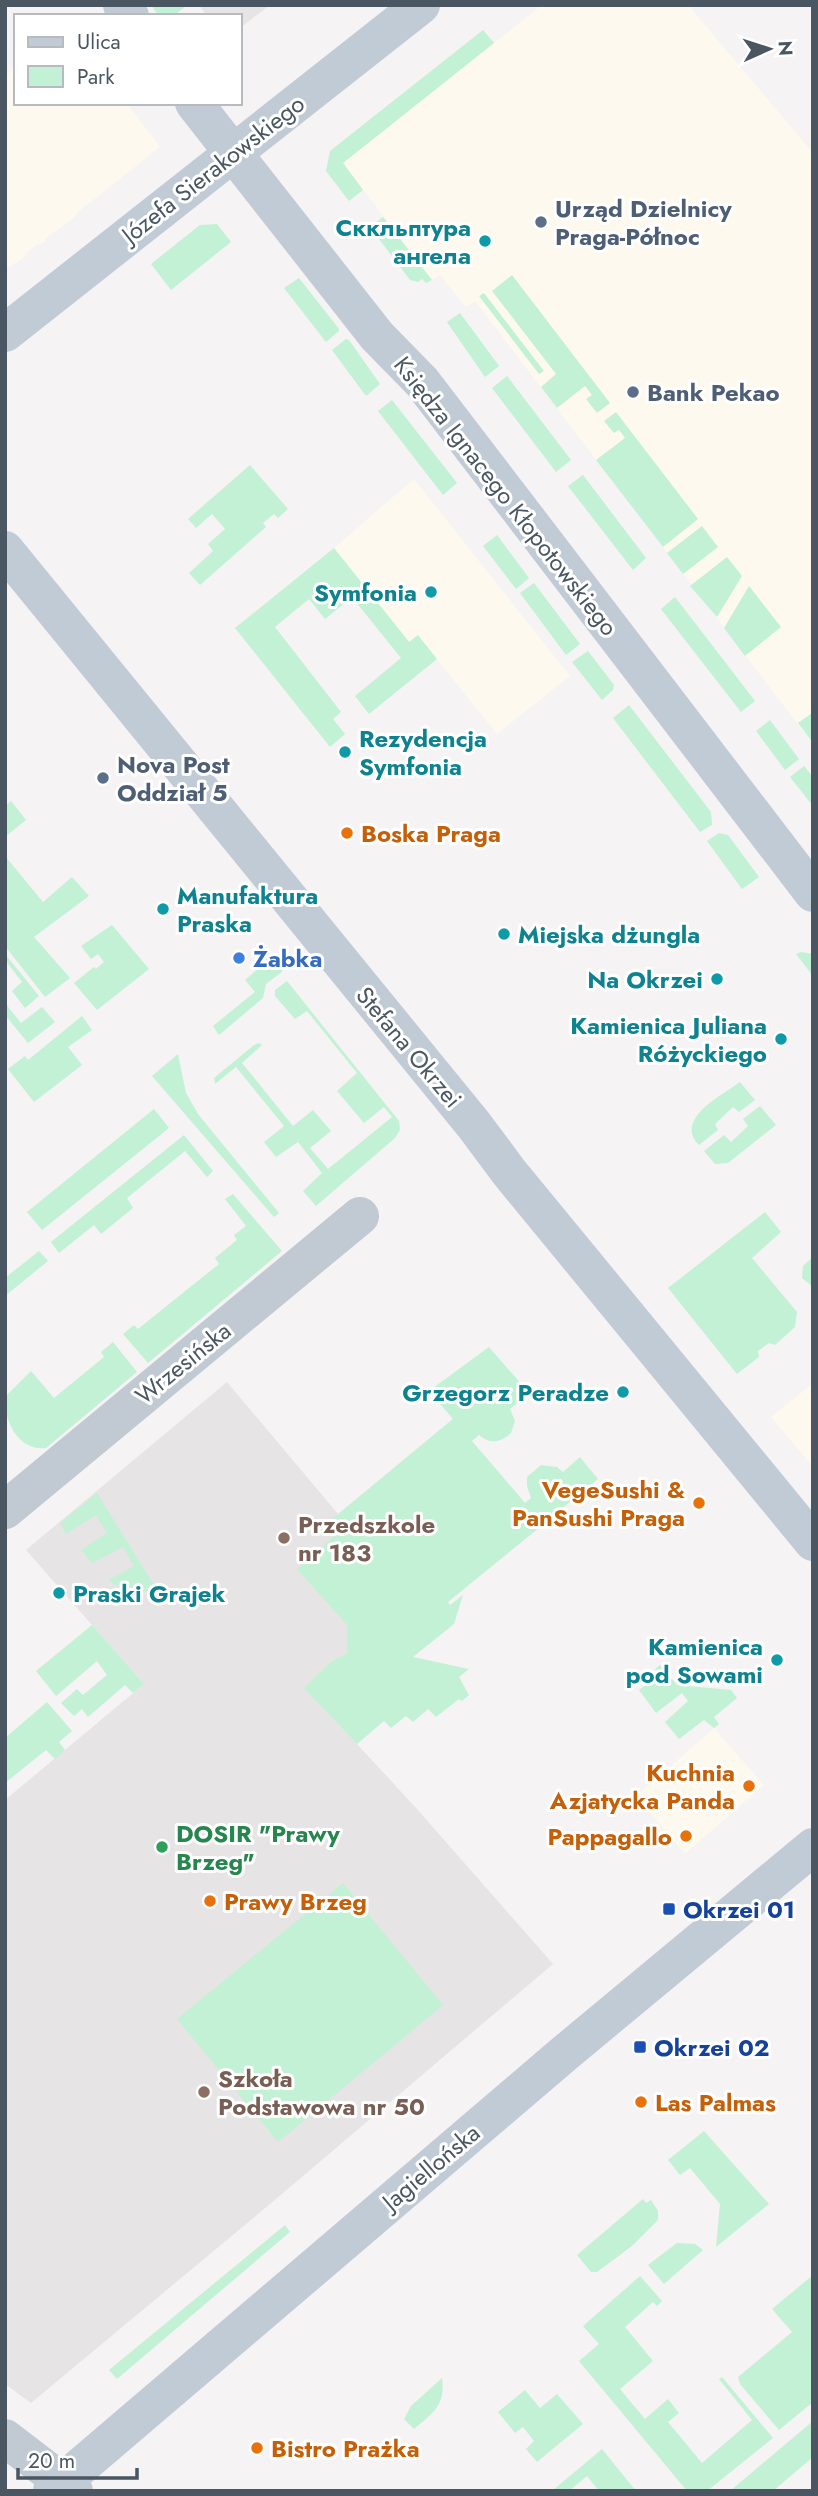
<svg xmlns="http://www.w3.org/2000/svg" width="818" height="2496" font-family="Jost,sans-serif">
  <rect width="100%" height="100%" fill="#f5f3f3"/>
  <g fill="#fdf9ef">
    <polygon points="542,5 688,5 813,153 813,744 475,301 466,307 440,275 432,280 343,163"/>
    <polygon points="16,67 16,103 127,103 160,147 77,213 74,218 51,234 45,239 46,241 40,245 38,244 25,254 26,256 5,270 5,76"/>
    <polygon points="414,479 570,676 497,734 418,636 410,642 334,548"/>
    <polygon points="813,1383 813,1467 771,1417"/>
    <polygon points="714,1728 764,1785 685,1854 636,1796"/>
  </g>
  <g fill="#e6e4e5">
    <polygon points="199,5 270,5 240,28 240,16 207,16"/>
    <polygon points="227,1382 338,1514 453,1419 543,1525 320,1704 417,1809 553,1964 270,2204 31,2403 5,2384 5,1800 144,1684 26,1550"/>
  </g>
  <g fill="#c3f1d5">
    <polygon points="151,5 186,5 186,6 173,16 159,16"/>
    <polygon points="483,30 494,43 343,163 363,190 349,201 326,171 330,151"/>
    <polygon points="383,217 432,280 426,283 422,279 418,282 410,280 370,227"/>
    <polygon points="217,224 231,242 171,290 151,264 200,225"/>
    <polygon points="512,275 610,403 597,413 586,399 592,395 585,386 557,408 541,387 556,374 492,291"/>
    <polygon points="299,278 339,329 339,331 326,342 284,288"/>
    <polygon points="484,293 544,371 539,374 479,296"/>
    <polygon points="460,313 499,366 485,377 447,322"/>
    <polygon points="346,339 349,340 380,384 366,396 332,350"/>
    <polygon points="507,376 571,460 556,472 492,388"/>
    <polygon points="392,400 457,483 443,495 378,411"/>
    <polygon points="616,412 698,519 663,547 596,460 625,438 619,430 614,433 604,421"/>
    <polygon points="250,465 288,509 278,518 274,514 263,523 266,527 200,585 189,573 213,551 208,544 225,529 212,514 196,528 188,519"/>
    <polygon points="583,475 646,558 633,570 568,486"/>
    <polygon points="702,526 718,547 683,574 667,553"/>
    <polygon points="497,535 529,578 516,589 483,546"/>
    <polygon points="334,548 409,642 418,635 437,659 369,714 355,696 401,658 352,597 325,619 309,599 275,627 341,712 333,719 345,734 330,747 235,628"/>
    <polygon points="727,557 742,576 717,617 690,586"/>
    <polygon points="534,583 580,644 566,655 520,593"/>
    <polygon points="749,586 781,627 745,656 724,628"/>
    <polygon points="675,597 755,701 741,712 661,609"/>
    <polygon points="588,651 614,685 613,690 602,700 572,662"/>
    <polygon points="629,705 711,812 712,825 700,832 613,718"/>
    <polygon points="812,713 813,714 813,743 798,723"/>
    <polygon points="770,720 799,759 785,770 756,731"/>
    <polygon points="804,766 813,777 813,806 790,777"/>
    <polygon points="11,801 26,820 5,837 5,806"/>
    <polygon points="719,833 728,835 759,877 742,889 707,841"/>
    <polygon points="5,856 43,902 72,877 89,896 34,937 70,978 45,997 5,946"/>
    <polygon points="112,925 149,969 97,1010 74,983 94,967 96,969 104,962 98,954 91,959 81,946"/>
    <polygon points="265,949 283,971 266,984 263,998 219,1035 213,1026 255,992 245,980 261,966 255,957"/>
    <polygon points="801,952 813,954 813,976 796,954"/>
    <polygon points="5,954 39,996 25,1008 12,991 22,982 5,960"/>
    <polygon points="287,981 399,1121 400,1130 395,1138 316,1206 303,1191 322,1173 298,1142 276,1157 264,1142 284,1126 236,1067 215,1084 214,1078 254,1045 259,1043 262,1045 242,1063 293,1126 313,1110 331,1131 310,1148 328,1169 392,1117 384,1107 364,1123 337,1091 357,1073 307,1011 295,1019 275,996 275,990"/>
    <polygon points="5,1003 21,1023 42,1007 55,1022 28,1043 5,1015"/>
    <polygon points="82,1016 92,1030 68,1047 82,1065 34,1102 8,1069 25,1056 28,1060"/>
    <polygon points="178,1054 186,1093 198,1114 279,1213 274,1217 152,1076"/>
    <path d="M 740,1082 L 755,1100 L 739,1112 L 733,1107 L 715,1124 L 718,1130 L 699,1145 C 674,1119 721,1096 740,1082 Z"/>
    <polygon points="760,1106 776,1125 728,1163 715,1164 704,1151 724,1135 731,1142 748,1126 743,1119"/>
    <polygon points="154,1109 169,1128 42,1230 27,1212"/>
    <polygon points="184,1135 213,1171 207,1177 185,1151 127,1198 133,1208 101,1234 94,1225 59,1253 51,1242"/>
    <polygon points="233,1194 282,1251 148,1363 123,1334 134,1325 138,1329 219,1264 215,1258 237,1240 234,1235 246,1226 225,1199"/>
    <polygon points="765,1212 781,1232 752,1258 797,1312 795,1327 775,1345 769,1343 758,1351 759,1357 737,1374 668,1288"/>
    <polygon points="39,1251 48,1261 5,1296 5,1278"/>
    <polygon points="813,1257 813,1287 802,1278 803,1266"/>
    <path d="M 113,1342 L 137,1372 L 46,1448 C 19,1452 1,1419 7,1395 L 31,1371 L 54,1398 L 104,1357 L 101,1352 Z"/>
    <path d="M 489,1347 L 529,1393 L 510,1409 L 515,1421 L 511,1433 C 501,1442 490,1445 479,1435 L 472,1441 L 525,1503 L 531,1498 L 527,1486 L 527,1477 L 541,1465 L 557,1467 L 563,1472 L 580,1457 L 598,1479 L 448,1602 L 450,1605 L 463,1595 L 454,1624 L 413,1657 L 469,1669 L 459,1677 L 469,1695 L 462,1701 L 459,1699 L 436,1717 L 428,1709 L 413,1722 L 406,1716 L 391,1728 L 384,1721 L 357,1744 L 304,1688 L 332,1661 L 347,1654 L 348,1626 L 297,1569 L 339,1532 L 330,1521 L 453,1419 L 429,1391 Z"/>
    <path d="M 97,1493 L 157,1590 C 139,1593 124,1593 109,1580 L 134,1566 L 123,1547 L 92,1563 L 81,1550 L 107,1533 L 96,1515 L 66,1534 L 60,1523 Z"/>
    <polygon points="92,1625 144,1684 133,1693 125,1685 88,1717 82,1709 74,1716 61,1703 77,1689 83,1695 107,1675 97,1661 56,1696 36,1671"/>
    <polygon points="660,1665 677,1685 731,1690 737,1698 714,1717 719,1724 714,1728 704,1720 679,1739 665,1722 688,1701 682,1693 656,1713 639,1690 658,1676 655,1669"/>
    <polygon points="47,1702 72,1731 59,1742 65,1750 55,1759 46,1750 5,1783 5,1738"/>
    <polygon points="343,1883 443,2005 278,2142 177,2019"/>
    <polygon points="704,2131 769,2204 716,2247 720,2204 690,2168 680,2175 668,2160"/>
    <polygon points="643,2199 646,2203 651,2200 658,2211 658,2220 632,2246 597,2272 591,2272 577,2255"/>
    <polygon points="285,2225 290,2232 117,2379 109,2370"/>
    <polygon points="677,2243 695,2244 703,2250 664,2284 648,2265"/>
    <polygon points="813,2275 813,2402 779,2430 740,2384 738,2377 792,2332 772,2309"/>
    <polygon points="640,2276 662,2301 657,2306 653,2302 625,2327 653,2361 620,2389 645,2419 668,2399 679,2413 668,2422 702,2463 752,2420 719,2379 722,2377 773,2438 707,2491 687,2491 579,2361 599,2344 583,2326"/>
    <path d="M 442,2378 C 446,2405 433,2413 414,2429 L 404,2419 L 411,2406 Z"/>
    <polygon points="525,2390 540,2408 557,2394 583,2424 537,2462 526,2449 534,2441 523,2427 515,2433 498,2412"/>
    <polygon points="813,2421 813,2457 773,2491 730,2491"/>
    <polygon points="602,2449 636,2491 599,2491 587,2476 569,2491 552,2491"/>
  </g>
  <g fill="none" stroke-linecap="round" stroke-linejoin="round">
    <g stroke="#c1cad2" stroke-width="38">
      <polyline points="5,1510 360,1216"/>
      <polyline points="5,2438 74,2491"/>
    </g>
    <g stroke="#c1cbd6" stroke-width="38">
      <polyline points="122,5 130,16"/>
      <polyline points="194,103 377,336 422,382 813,893"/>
      <polyline points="5,333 421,5"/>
      <polyline points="5,550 474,1125 509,1172 813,1542"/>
      <polyline points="52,2491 565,2053 813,1847"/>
    </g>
  </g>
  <g fill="#5c6f8a" stroke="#fff" stroke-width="2.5">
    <circle cx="541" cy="222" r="7"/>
    <circle cx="633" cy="392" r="7"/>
    <circle cx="103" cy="778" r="7"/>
  </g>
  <g fill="#0f9aa8" stroke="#fff" stroke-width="2.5">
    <circle cx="485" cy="241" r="7"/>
    <circle cx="431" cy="592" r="7"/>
    <circle cx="345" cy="752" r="7"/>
    <circle cx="163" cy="909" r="7"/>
    <circle cx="504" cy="934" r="7"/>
    <circle cx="717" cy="979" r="7"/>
    <circle cx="781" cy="1039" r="7"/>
    <circle cx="623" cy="1392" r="7"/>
    <circle cx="59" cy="1593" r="7"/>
    <circle cx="777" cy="1660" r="7"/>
  </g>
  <g fill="#e8710a" stroke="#fff" stroke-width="2.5">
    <circle cx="347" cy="833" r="7"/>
    <circle cx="699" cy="1503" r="7"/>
    <circle cx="749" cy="1786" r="7"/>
    <circle cx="686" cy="1836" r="7"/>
    <circle cx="210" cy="1901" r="7"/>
    <circle cx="641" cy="2102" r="7"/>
    <circle cx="257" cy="2448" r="7"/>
  </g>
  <circle fill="#3f7fe0" stroke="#fff" stroke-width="2.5" cx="239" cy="958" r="7"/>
  <g fill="#8d6e63" stroke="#fff" stroke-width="2.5">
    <circle cx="284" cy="1538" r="7"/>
    <circle cx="204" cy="2092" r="7"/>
  </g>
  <circle fill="#2e9e5b" stroke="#fff" stroke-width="2.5" cx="162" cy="1847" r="7"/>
  <g fill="#1a4fb4" stroke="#fff" stroke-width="2.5">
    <rect x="662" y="1902" width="14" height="14" rx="3.5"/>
    <rect x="633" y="2040" width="14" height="14" rx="3.5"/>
  </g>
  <g text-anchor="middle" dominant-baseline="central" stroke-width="6" stroke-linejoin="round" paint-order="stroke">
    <g font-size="24" fill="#4a5661" stroke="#fff">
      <text transform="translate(213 169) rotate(-38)">Józefa Sierakowskiego</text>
      <text transform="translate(506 496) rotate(52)">Księdza Ignacego Kłopotowskiego</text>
      <text transform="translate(409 1047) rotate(50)">Stefana Okrzei</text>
      <text transform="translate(183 1363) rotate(-39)">Wrzesińska</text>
      <text transform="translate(431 2167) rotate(-40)">Jagiellońska</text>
    </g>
    <g font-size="24" font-weight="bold" fill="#4e5e75" stroke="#fff" text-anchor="start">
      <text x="555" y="208">Urząd Dzielnicy<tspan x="555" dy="28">Praga-Północ</tspan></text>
      <text x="647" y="392">Bank Pekao</text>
      <text x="117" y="764">Nova Post<tspan x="117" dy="28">Oddział 5</tspan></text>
    </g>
    <g font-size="24" font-weight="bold" fill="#0d838f" stroke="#fff" text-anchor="end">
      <text x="471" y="227">Сккльптура<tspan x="471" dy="28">ангела</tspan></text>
      <text x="417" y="592">Symfonia</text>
      <text x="359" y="738" text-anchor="start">Rezydencja<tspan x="359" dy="28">Symfonia</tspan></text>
      <text x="177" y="895" text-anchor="start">Manufaktura<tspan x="177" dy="28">Praska</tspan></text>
      <text x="518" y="934" text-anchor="start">Miejska dżungla</text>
      <text x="703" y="979">Na Okrzei</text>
      <text x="767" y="1025">Kamienica Juliana<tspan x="767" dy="28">Różyckiego</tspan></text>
      <text x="609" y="1392">Grzegorz Peradze</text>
      <text x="73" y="1593" text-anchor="start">Praski Grajek</text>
      <text x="763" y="1646">Kamienica<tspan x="763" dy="28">pod Sowami</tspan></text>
    </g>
    <g font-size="24" font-weight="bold" fill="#c56008" stroke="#fff" text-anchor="start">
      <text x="361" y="833">Boska Praga</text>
      <text x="685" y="1489" text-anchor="end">VegeSushi &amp;<tspan x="685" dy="28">PanSushi Praga</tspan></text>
      <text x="735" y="1772" text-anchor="end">Kuchnia<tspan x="735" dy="28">Azjatycka Panda</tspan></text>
      <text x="672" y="1836" text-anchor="end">Pappagallo</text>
      <text x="224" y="1901">Prawy Brzeg</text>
      <text x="655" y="2102">Las Palmas</text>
      <text x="271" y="2448">Bistro Prażka</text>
    </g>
    <g font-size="24" font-weight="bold" fill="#366cbe" stroke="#fff" text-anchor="start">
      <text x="253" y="958">Żabka</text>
    </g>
    <g font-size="24" font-weight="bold" fill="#785e54" stroke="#fff" text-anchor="start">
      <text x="298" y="1524">Przedszkole<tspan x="298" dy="28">nr 183</tspan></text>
      <text x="218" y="2078">Szkoła<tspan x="218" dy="28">Podstawowa nr 50</tspan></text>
    </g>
    <g font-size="24" font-weight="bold" fill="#27864d" stroke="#fff" text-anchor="start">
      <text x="176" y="1833">DOSIR "Prawy<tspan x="176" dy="28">Brzeg"</tspan></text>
    </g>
    <g font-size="24" font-weight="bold" fill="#164399" stroke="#fff" text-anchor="start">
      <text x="683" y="1909">Okrzei 01</text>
      <text x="654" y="2047">Okrzei 02</text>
    </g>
  </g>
  <rect width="818" height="2496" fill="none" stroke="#4a5661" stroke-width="14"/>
  <rect x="14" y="14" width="228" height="91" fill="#ffffff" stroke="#b7bbc0" stroke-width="2"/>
  <rect x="28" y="37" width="35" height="10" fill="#c1cbd6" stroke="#b7bbc0" stroke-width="2"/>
  <text x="77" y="49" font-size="21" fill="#4a5661">Ulica</text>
  <rect x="28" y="66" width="35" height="21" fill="#c3f1d5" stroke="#b7bbc0" stroke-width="2"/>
  <text x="77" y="84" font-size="21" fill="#4a5661">Park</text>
  <g transform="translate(769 49) rotate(87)" stroke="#ffffff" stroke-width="5" paint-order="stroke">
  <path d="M0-5L12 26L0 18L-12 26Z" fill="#4a5661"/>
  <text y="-10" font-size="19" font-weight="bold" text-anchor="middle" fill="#4a5661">N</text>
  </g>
  <path d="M18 2468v10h119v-10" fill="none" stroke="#4a5661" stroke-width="3.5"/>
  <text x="28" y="2468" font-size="21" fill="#4a5661" stroke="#ffffff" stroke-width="5" paint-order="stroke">20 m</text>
</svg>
